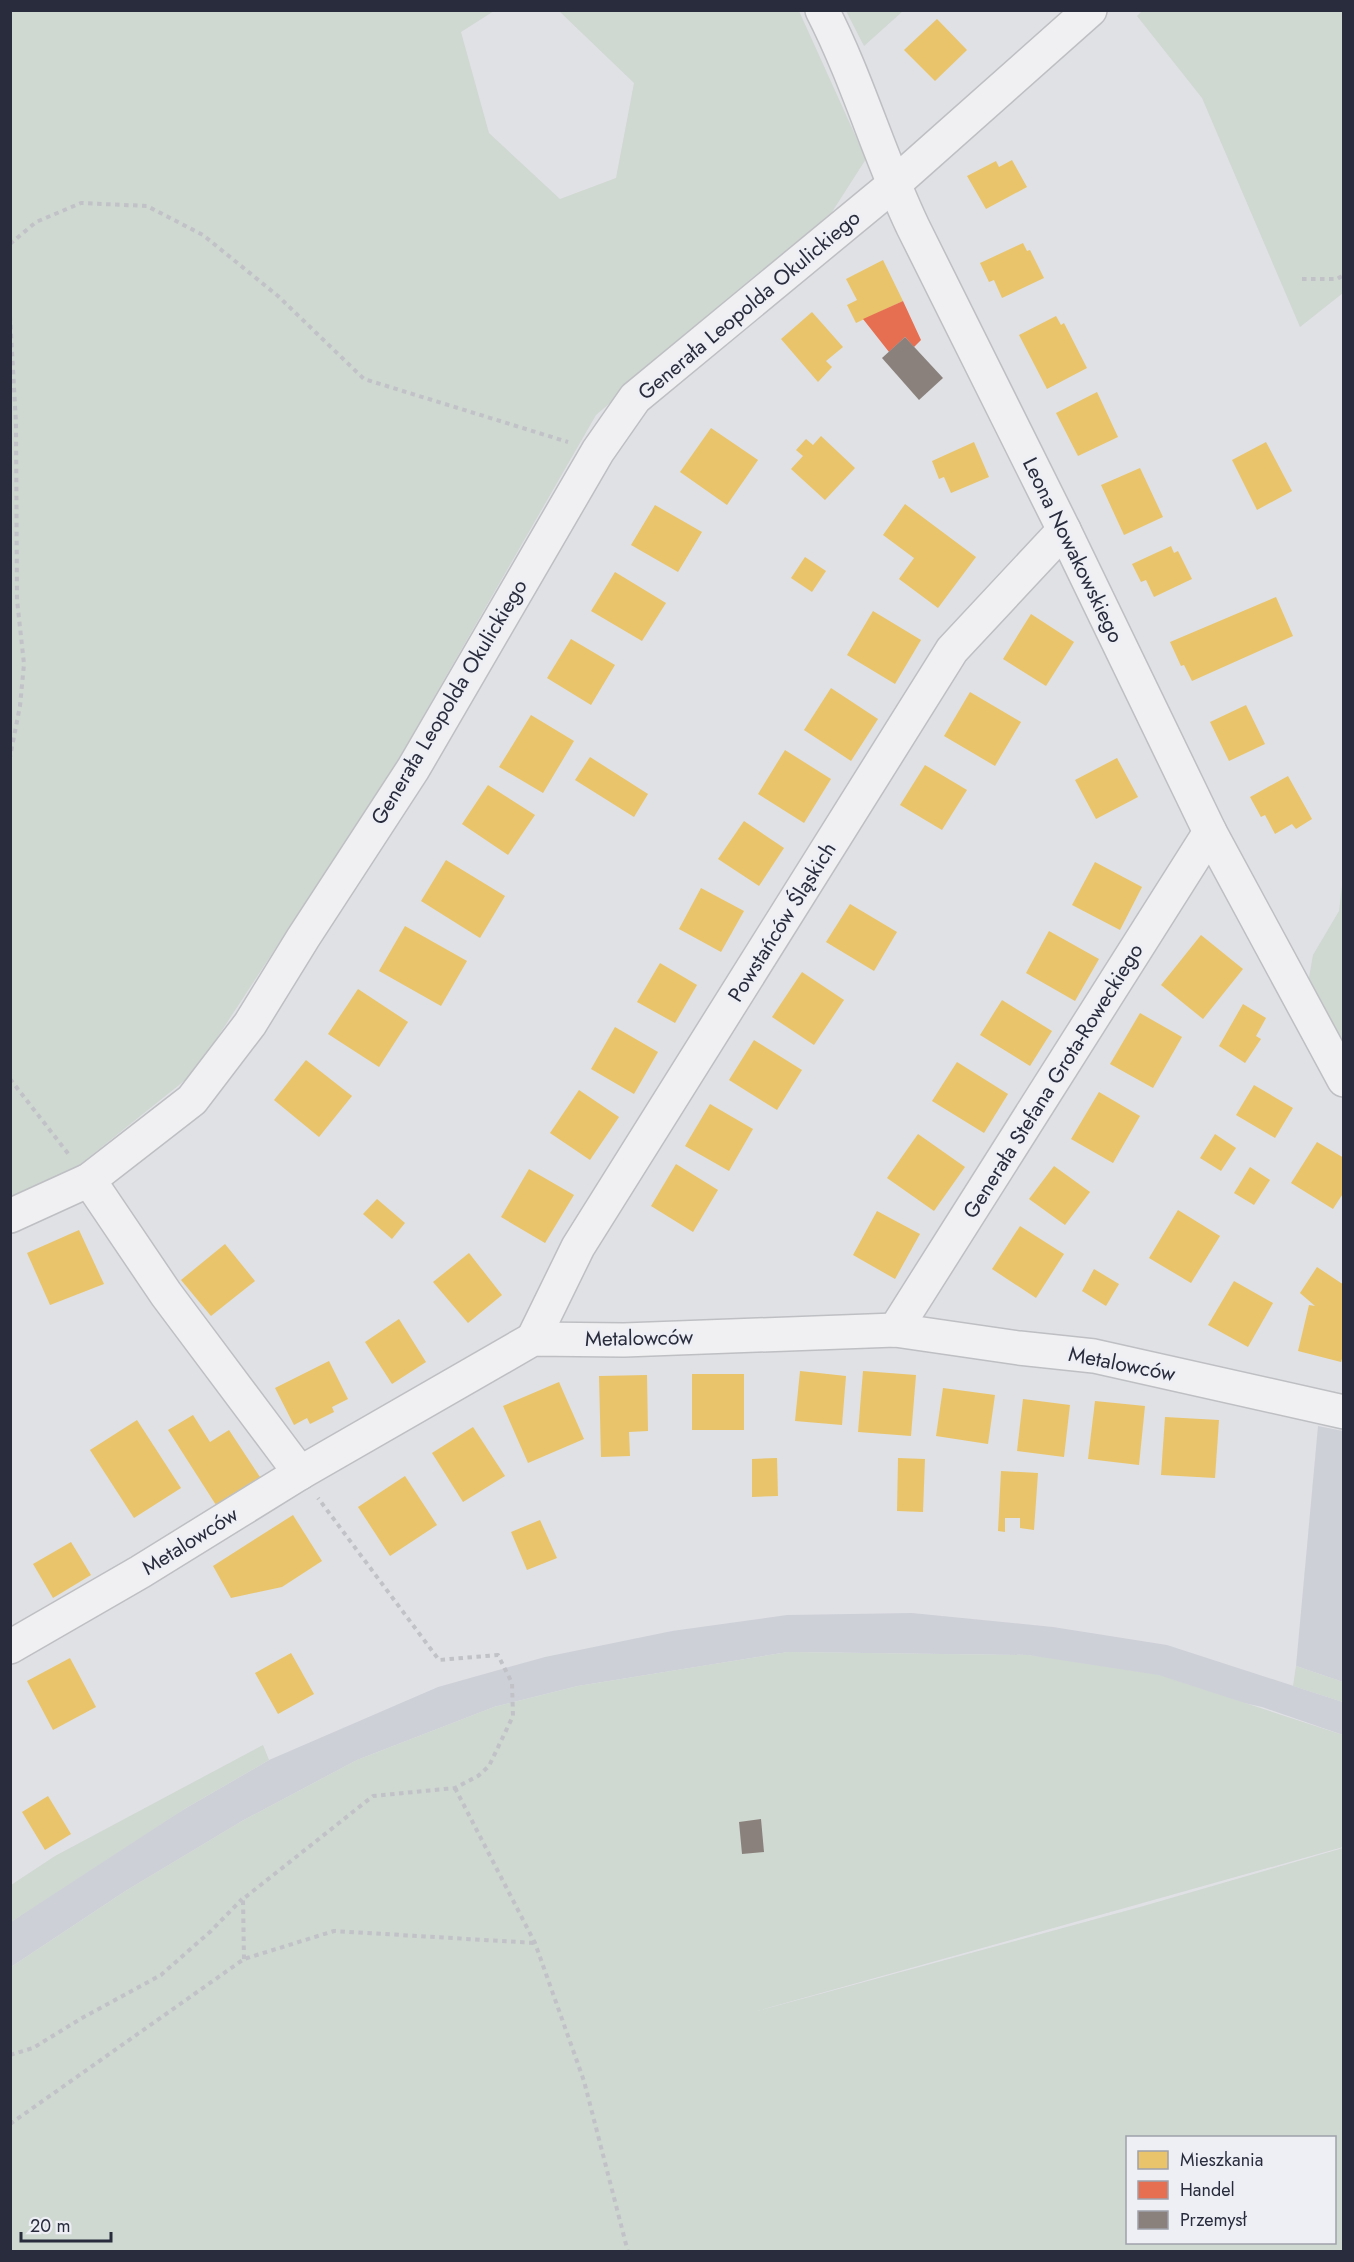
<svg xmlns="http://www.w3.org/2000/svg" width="1354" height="2262" font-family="Jost,sans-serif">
  <rect width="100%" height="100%" fill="#e0e1e5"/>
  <g fill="#ced0d8">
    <polygon points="1318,1426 1343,1431 1343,1682 1296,1666"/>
    <polygon points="912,1613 1053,1627 1167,1645 1343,1702 1343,1735 1262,1707 1028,1655 788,1652 578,1686 494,1707 357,1760 242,1821 127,1890 11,1967 11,1922 104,1859 186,1808 269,1760 438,1687 545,1657 672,1631 787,1615"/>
  </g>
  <g fill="#cfd8d1" fill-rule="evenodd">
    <polygon points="1143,10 1343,11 1343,293 1300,327 1202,98 1137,16"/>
    <polygon points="10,11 494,11 461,32 489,133 560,199 616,178 634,83 559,11 799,11 866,159 832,212 596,415 391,772 194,1073 78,1166 11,1198"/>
    <polygon points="846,11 903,11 864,46"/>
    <polygon points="1343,877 1343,1049 1308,983 1313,955 1339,911"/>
    <path d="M 788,1652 L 1028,1655 L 1159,1675 L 1343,1735 L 1343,1847 L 757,2011 L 1140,1907 L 1343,1848 L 1343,2251 L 11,2252 L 11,1967 L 127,1890 L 242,1821 L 357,1760 L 494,1707 L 578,1686 ZM 1128,2138 L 1334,2138 L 1334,2242 L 1128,2242 Z"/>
    <polygon points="1296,1666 1343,1682 1343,1702 1293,1686"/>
    <polygon points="263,1745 269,1760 186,1808 11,1922 11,1885 55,1856"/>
  </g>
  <g fill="#e9c46a">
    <polygon points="937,19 967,50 935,81 904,50"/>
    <polygon points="1012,160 1027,187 986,209 967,176 996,161 999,167"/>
    <polygon points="1023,243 1027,251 1030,250 1044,278 1002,298 994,280 989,282 980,263"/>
    <polygon points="883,260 903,301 856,323 847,305 857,300 846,279"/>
    <polygon points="812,312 843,347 826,361 832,367 818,382 781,339"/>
    <polygon points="1056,316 1061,325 1064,323 1087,368 1047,389 1019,335"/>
    <polygon points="1097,392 1118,437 1078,456 1056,413"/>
    <polygon points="711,428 758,460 727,505 680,472"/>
    <polygon points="821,436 855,468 825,500 791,469 803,456 796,450 806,439 813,445"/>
    <polygon points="974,442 989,477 951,493 944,477 939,479 932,461"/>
    <polygon points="1266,442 1292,491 1257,510 1232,460"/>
    <polygon points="1140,468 1163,517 1124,535 1101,485"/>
    <polygon points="905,504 976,557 938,608 899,579 914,558 883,535"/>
    <polygon points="655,505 702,532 678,572 631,545"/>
    <polygon points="1171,546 1174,553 1178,551 1192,579 1154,597 1146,580 1141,582 1132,564"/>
    <polygon points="805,557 826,571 812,592 791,578"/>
    <polygon points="615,572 666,603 642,641 591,611"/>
    <polygon points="1276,597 1293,636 1192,681 1184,665 1181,666 1170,642"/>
    <polygon points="873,611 921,640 895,684 847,655"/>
    <polygon points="1031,614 1074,642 1046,686 1003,659"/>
    <polygon points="571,639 615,665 591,705 547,678"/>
    <polygon points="831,688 878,719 851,761 804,730"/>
    <polygon points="970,692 1021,722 995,766 944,736"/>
    <polygon points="1246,705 1265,744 1229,761 1210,722"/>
    <polygon points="531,715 574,741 543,793 499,767"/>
    <polygon points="785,750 831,779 804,823 758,794"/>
    <polygon points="590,757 648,794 634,817 575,780"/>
    <polygon points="1117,758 1138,797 1096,819 1075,780"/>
    <polygon points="925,765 967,790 942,830 900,805"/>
    <polygon points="1288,776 1312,819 1296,829 1292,824 1275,834 1265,815 1261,817 1250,797"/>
    <polygon points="488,785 535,815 508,855 462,824"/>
    <polygon points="744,821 784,848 759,886 718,859"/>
    <polygon points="446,860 505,896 480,938 421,901"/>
    <polygon points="1095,862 1142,887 1120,930 1072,905"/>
    <polygon points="701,888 744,911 721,952 679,929"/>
    <polygon points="850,904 897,932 874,971 826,942"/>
    <polygon points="405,926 467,961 441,1006 379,971"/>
    <polygon points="1049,931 1099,959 1075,1001 1026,973"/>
    <polygon points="1201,935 1243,969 1203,1019 1161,985"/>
    <polygon points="660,963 697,985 675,1023 637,1002"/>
    <polygon points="802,972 844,1000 814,1045 772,1017"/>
    <polygon points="358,989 408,1022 379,1067 328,1034"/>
    <polygon points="1002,1000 1052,1031 1030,1066 980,1035"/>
    <polygon points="1243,1004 1266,1018 1256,1036 1261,1039 1245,1063 1219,1046"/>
    <polygon points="1140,1013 1182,1037 1153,1088 1110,1064"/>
    <polygon points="615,1027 658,1052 634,1094 591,1069"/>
    <polygon points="754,1040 802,1070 777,1110 729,1080"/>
    <polygon points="306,1060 352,1096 319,1137 274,1100"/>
    <polygon points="957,1062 1008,1094 984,1133 932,1101"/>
    <polygon points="1254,1085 1293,1108 1275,1138 1236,1115"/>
    <polygon points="579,1090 619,1117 590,1160 550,1133"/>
    <polygon points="1099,1092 1140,1116 1113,1163 1071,1139"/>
    <polygon points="710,1104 753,1129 729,1171 685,1146"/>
    <polygon points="918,1134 965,1167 934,1211 887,1178"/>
    <polygon points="1215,1134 1236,1148 1221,1171 1200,1158"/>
    <polygon points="1317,1142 1344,1158 1344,1192 1333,1209 1291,1183"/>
    <polygon points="676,1164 718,1190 693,1232 651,1206"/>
    <polygon points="1054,1166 1090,1192 1065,1225 1029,1199"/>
    <polygon points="1250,1167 1270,1180 1254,1205 1234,1193"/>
    <polygon points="529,1169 574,1195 545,1243 501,1217"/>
    <polygon points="377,1199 405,1223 392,1239 363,1214"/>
    <polygon points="1178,1210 1220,1236 1191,1283 1149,1258"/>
    <polygon points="877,1211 920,1234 895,1279 853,1255"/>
    <polygon points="1020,1226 1064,1254 1036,1298 992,1269"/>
    <polygon points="79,1230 104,1284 50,1305 27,1253"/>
    <polygon points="225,1244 255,1281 211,1316 181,1280"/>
    <polygon points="469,1253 502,1295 468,1323 433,1282"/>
    <polygon points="1317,1267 1344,1285 1344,1352 1341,1362 1298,1351 1309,1305 1315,1306 1300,1293"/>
    <polygon points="1094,1269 1119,1284 1106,1306 1082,1291"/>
    <polygon points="1234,1281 1273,1303 1248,1347 1208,1325"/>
    <polygon points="399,1319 426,1362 392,1384 365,1342"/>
    <polygon points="329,1361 348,1399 332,1407 334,1412 310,1424 307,1418 294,1425 275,1388"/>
    <polygon points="800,1371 846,1376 842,1425 795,1421"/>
    <polygon points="863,1371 916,1375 911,1436 858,1432"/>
    <rect x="692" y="1374" width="52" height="56"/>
    <polygon points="647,1375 648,1431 629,1432 630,1456 601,1457 599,1376"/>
    <polygon points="559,1382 584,1439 528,1463 503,1406"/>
    <polygon points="943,1388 995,1395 988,1444 936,1436"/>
    <polygon points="1023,1399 1070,1405 1064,1457 1017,1451"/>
    <polygon points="1095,1401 1145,1406 1139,1465 1088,1459"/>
    <polygon points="193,1415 210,1442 229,1430 260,1477 216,1505 168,1430"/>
    <polygon points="1165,1417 1219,1420 1215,1478 1161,1475"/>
    <polygon points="137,1420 181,1488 134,1518 90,1450"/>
    <polygon points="473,1427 505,1476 463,1502 432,1453"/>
    <polygon points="777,1458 778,1496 752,1497 752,1459"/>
    <polygon points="898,1458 925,1459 923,1512 897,1511"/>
    <polygon points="1001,1471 1038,1473 1034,1530 1020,1528 1020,1518 1005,1518 1005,1532 998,1531"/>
    <polygon points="405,1476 437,1525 390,1556 358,1507"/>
    <polygon points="293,1515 322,1561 282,1587 231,1598 213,1566"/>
    <polygon points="540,1520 557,1558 527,1570 511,1532"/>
    <polygon points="71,1542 91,1575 53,1598 33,1564"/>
    <polygon points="291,1653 314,1694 278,1714 255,1673"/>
    <polygon points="70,1658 96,1707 53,1730 27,1681"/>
    <polygon points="48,1796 71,1834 45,1850 22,1812"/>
  </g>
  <polygon fill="#e76f51" points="903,301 921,340 914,347 905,337 889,352 863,319"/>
  <g fill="#8a817c">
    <polygon points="905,337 943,378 919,400 882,358"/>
    <polygon points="761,1819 764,1852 742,1854 739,1822"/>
  </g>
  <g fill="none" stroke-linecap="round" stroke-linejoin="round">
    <defs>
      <g id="minor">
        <path d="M 822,10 C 858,80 879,156 913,227 L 1064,530 L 1210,832 L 1344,1080"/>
        <polyline points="89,1180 166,1294 300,1473"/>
        <polyline points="10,1216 89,1180 192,1100 250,1024 303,938 413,769 598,451 635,398 893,185 1090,10"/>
        <polyline points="895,1330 1210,832"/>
        <polyline points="533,1339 578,1247 952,650 1064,530"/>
        <polyline points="10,1647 140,1572 300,1473 533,1339 624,1340 895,1330 1019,1348 1094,1356 1344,1412"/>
      </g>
    </defs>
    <use href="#minor" stroke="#bebfc3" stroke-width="36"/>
    <g stroke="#c1c2c7" stroke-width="4" stroke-dasharray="4.5 4.5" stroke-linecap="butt">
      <polyline points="10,244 36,222 81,203 147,206 203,235 278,296 364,379 568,442"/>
      <polyline points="1302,279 1337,279 1344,275"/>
      <polyline points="10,316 16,423 17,600 24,664 20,706 10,757"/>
      <polyline points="10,1079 70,1156"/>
      <polyline points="455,1788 535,1943 584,2081 628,2252"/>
      <polyline points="244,1959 243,1899 373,1796 455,1788 478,1776 489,1766 513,1716 512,1683 498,1655 439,1660 318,1498"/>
      <polyline points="10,2055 33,2048 82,2018 161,1975 211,1931 242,1899"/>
      <polyline points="10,2124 244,1959 334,1931 535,1943"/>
    </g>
    <use href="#minor" stroke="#f0f0f2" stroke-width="33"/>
  </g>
  <g text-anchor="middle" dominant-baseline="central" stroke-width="6" stroke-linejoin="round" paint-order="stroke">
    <g font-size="21" fill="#282c3d" stroke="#eeeff5">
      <text transform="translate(749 305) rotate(-40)">Generała Leopolda Okulickiego</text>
      <text transform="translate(1073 550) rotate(64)">Leona Nowakowskiego</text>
      <text transform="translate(449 702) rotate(-59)">Generała Leopolda Okulickiego</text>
      <text transform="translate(782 922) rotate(-58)">Powstańców Śląskich</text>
      <text transform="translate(1053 1081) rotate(-58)">Generała Stefana Grota-Roweckiego</text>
      <text transform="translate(639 1338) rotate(-1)">Metalowców</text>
      <text transform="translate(1122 1364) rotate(11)">Metalowców</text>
      <text transform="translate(190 1541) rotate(-32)">Metalowców</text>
    </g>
  </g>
  <rect width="1354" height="2262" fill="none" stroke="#282c3d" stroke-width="24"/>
  <rect x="1126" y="2136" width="210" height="108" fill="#eeeff5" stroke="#9fa1ab" stroke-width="1.5"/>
  <rect x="1138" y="2151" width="30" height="18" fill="#e9c46a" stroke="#9fa1ab" stroke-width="1.5"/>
  <text x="1180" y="2166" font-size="18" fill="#282c3d">Mieszkania</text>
  <rect x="1138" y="2181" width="30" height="18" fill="#e76f51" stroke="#9fa1ab" stroke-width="1.5"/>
  <text x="1180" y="2196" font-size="18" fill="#282c3d">Handel</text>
  <rect x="1138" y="2211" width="30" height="18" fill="#8a817c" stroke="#9fa1ab" stroke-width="1.5"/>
  <text x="1180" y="2226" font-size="18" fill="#282c3d">Przemysł</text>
  <path d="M21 2232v9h90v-9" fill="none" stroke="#282c3d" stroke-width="3"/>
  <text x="30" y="2232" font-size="18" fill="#282c3d" stroke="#eeeff5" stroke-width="4.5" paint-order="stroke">20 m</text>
</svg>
